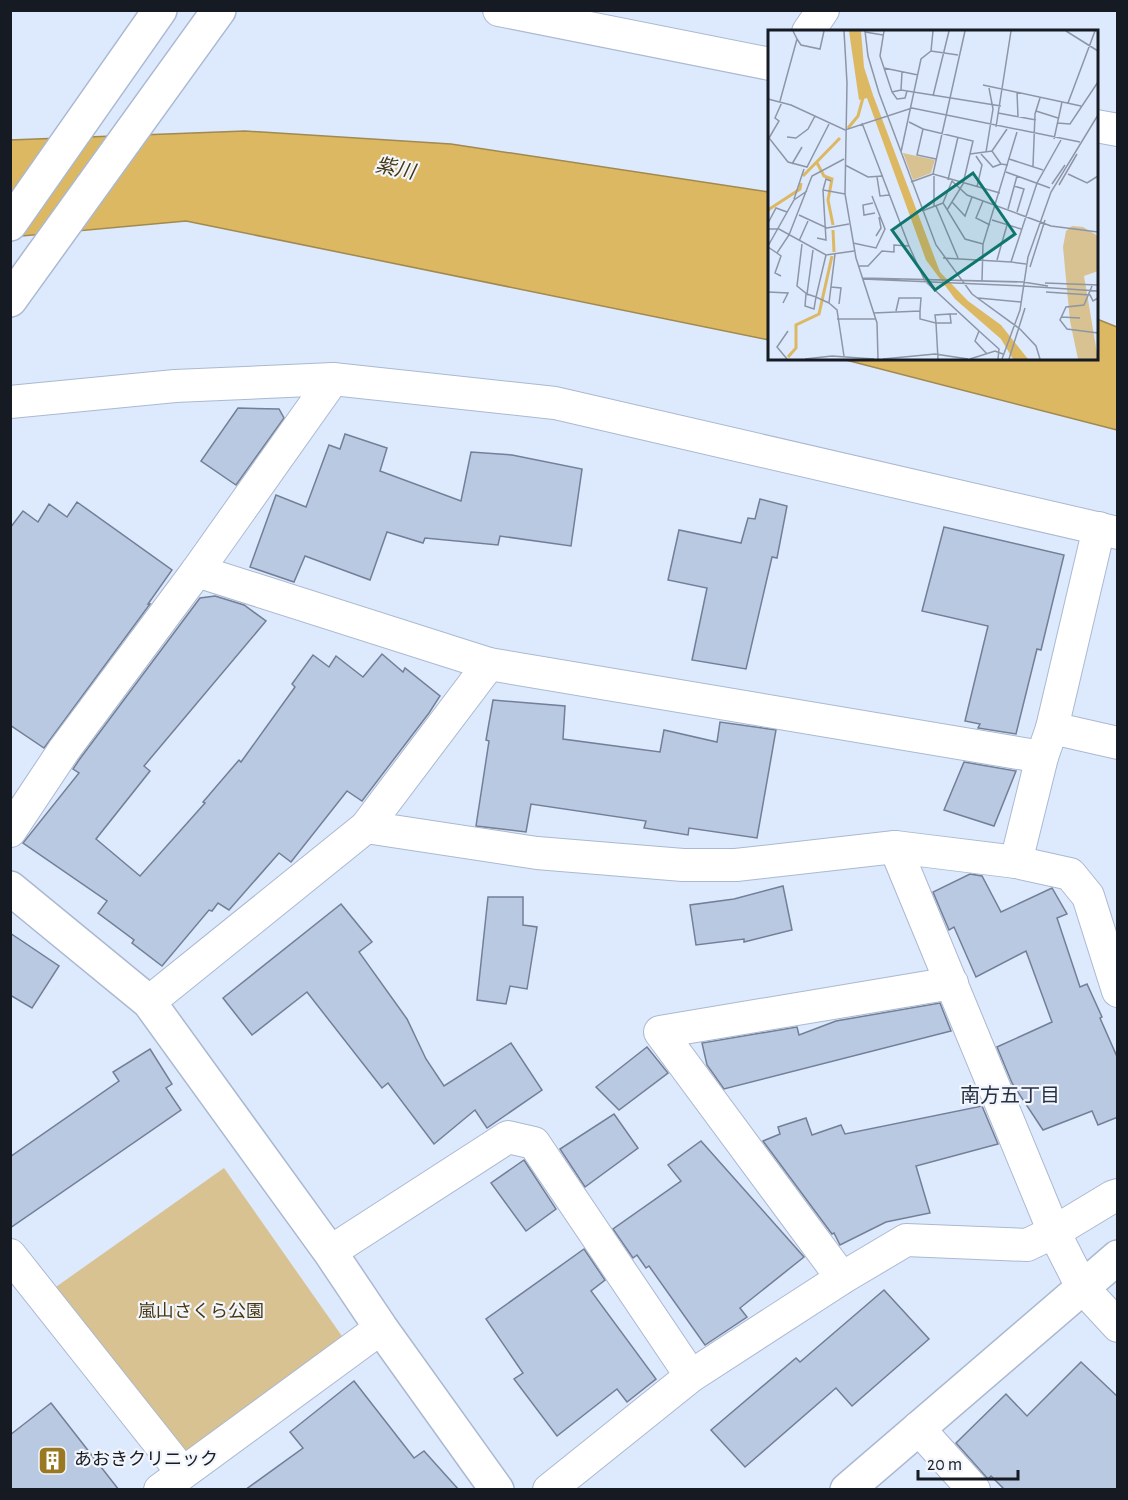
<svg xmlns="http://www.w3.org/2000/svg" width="1128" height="1500" font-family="'Alegreya Sans','Noto Sans JP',sans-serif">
  <rect width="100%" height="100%" fill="#dde9fd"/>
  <polygon fill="#d8c291" points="224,1168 344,1339 187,1455 53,1289"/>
  <g fill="#ddb862" stroke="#a1894f" stroke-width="1.5">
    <polygon points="245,131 451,144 769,192 769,340 186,221 11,237 10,140"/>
    <polygon points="1097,319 1117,327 1117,430 842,359 1096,358"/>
  </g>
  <g fill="#bac9e2" stroke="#727f96" stroke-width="1.5">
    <polygon points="238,408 279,409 284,418 236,485 201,461"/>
    <polygon points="345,434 387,448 380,471 461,501 471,452 512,455 582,469 571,546 500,536 498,545 425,538 423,543 387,532 370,580 305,556 294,582 250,567 276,495 306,507 329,445 340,449"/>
    <polygon points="760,499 787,506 777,558 772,557 746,669 692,660 707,588 668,580 679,530 741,543 748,518 755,519"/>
    <polygon points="77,502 172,570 148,604 150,604 44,748 10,725 10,528 23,511 38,522 49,504 67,517"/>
    <polygon points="944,527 1064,555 1041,650 1037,649 1016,734 978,728 980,724 965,721 988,626 922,611"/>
    <polygon points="215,596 244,605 266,621 144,766 150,771 96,839 140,876 205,803 203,802 239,760 241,762 295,687 292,684 313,655 329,667 336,656 363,677 382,654 403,672 405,668 440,696 429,713 362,801 347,791 291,862 279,853 229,910 218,903 212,911 209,910 162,966 132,943 134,940 98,913 107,901 23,843 79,773 73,769 79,760 200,598"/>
    <polygon points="493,700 565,706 563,739 660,752 664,730 717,742 720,722 776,730 757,838 689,828 688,835 644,828 646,821 531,804 526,832 476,826 489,741 486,740"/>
    <polygon points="964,762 1016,771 994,826 944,810"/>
    <polygon points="970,874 982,876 1001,912 1052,888 1067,914 1057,918 1080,987 1087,984 1102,1017 1100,1018 1118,1059 1118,1117 1098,1125 1092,1111 1043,1130 1012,1083 997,1047 1052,1022 1026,951 976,977 954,927 949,930 933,892"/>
    <polygon points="783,886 792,930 744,942 744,939 696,945 690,905 734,899"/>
    <polygon points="488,897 523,897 523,925 537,927 527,989 510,986 506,1004 477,1000"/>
    <polygon points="341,904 372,942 359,952 407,1019 426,1059 444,1086 511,1043 542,1090 487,1128 475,1110 434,1144 388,1083 382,1088 307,992 252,1035 223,998"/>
    <polygon points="10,933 59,966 32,1008 10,995"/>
    <polygon points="940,1003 951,1031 724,1089 707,1065 702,1043 797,1027 799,1035 836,1021"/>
    <polygon points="647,1047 668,1073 619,1110 596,1087"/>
    <polygon points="150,1049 172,1084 166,1088 181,1110 10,1228 10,1157 119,1081 113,1072"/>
    <polygon points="982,1106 998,1144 916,1166 930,1213 886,1222 840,1245 834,1233 832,1234 763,1141 780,1134 778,1127 806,1118 812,1135 841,1125 845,1134"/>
    <polygon points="614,1114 638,1148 585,1187 560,1149"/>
    <polygon points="701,1141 804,1257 740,1308 747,1317 705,1345 649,1266 646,1268 637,1255 633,1258 613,1229 681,1181 668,1165"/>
    <polygon points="524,1160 556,1209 526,1231 491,1183"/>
    <polygon points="584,1249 605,1280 591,1291 656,1379 627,1402 617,1389 557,1436 514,1379 523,1373 486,1319"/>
    <polygon points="884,1290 929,1339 852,1406 836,1388 745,1467 711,1430 796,1358 800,1362"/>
    <polygon points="1081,1362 1118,1397 1118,1490 1005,1490 991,1476 988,1479 956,1443 1006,1394 1027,1416"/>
    <polygon points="354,1381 414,1458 424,1451 459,1490 245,1490 303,1448 290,1432"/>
    <polygon points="51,1403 119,1490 10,1490 10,1435"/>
  </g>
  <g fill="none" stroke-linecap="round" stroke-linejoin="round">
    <defs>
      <g id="minor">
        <polyline points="499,10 770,64"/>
        <polyline points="808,32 823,10"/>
        <polyline points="1096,126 1118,130"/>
        <polyline points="10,402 175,386 333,379 555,403 1118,533"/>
        <polyline points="197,571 489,664 1042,757"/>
        <polyline points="1052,728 1118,743"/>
        <polyline points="366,827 489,664"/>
        <polyline points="10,831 64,750 197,571 333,379"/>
        <polyline points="895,847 1054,1232 1082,1287 1118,1326"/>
        <polyline points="1016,862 1042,757 1052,728 1099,528"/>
        <polyline points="149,1002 366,827 537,853 683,865 736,865 895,847 1016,862 1070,874 1088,896 1118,991"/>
        <polyline points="330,1252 508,1137 534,1143 691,1376"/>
        <polyline points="10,1255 182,1472"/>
        <polyline points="842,1278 660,1032 952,983"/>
        <polyline points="918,1428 974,1490"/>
        <polyline points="160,1490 381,1328"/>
        <polyline points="549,1490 691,1376 842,1278 906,1240 1027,1245 1054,1232 1112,1197 1118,1195"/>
      </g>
      <g id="tertiary">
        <polyline points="10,224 160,10"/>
        <polyline points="10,300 219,10"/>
        <polyline points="10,888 149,1002 330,1252 381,1328 497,1490"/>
        <polyline points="847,1490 1118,1257"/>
      </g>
    </defs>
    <use href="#minor" stroke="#aab9d1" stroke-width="34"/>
    <use href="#tertiary" stroke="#aab9d1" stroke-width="36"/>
    <use href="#minor" stroke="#fff" stroke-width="32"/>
    <use href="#tertiary" stroke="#fff" stroke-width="33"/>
  </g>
  <defs>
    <symbol id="building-square" viewBox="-11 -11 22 22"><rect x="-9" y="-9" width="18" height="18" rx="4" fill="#9a7822" stroke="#f2f5fb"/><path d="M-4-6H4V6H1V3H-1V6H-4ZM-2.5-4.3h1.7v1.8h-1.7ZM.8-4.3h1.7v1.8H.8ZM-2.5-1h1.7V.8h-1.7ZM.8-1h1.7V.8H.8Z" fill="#fff"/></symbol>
  </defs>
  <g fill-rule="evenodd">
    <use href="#building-square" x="36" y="1444" width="33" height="33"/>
  </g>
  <g text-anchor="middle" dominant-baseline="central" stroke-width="4.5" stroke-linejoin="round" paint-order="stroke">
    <g font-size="18" fill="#473813" stroke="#f2f5fb">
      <text x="201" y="1312">嵐山さくら公園</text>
    </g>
    <g font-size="18" fill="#151a23" stroke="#f2f5fb" text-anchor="start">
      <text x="74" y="1460">あおきクリニック</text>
    </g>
    <g font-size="20" font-style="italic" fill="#463611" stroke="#f2f5fb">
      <text transform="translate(395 169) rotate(11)">紫川</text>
    </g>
    <g font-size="20" fill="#263144" stroke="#f2f5fb">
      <text x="1010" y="1096">南方五丁目</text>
    </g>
  </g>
  <g transform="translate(768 30)">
    <rect width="330" height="330" fill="#dde9fd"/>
    <path d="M 135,123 L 167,130 L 163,143 L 145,150 ZM 304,196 L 315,197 L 330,206 L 330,241 L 316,246 L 330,329 L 310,329 L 302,291 L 295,217 L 298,201 Z" fill="#d8c291"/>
    <path d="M 81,1 L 93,1 L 96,37 L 105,65 L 172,242 L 200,271 L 233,295 L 260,329 L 245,329 L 233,309 L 187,269 L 158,230 L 99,68 L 91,70 Z" fill="#ddb862"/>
    <path fill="none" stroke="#ddb862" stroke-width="3" d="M 80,98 L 90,86 L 96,64M 48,131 L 56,146 L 64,149 L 60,170 L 65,195M 35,146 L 72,108M 0,180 L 32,159 L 33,153M 65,200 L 66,222M 20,327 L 28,318 L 28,295 L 51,284 L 64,226"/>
    <path fill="none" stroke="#8d96a6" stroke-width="1.5" d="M 76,1 L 79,53 L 77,164 L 88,228 L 109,293 L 110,329M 97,1 L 100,26 L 111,63 L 168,215 L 204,264 L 252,299 L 268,316 L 272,329M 116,1 L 112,26 L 124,62 L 129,69 L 137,68 L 139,61M 197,1 L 165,144 L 232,163M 298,1 L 330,21M 97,2 L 115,5M 29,9 L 33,15 L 52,19 L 56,1M 163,21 L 165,1M 116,38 L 150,45M 215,55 L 313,76M 133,60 L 134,42M 124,62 L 133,60 L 233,76M 249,62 L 250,87M 165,66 L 181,1M 0,69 L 23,75 L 77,100 L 144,78 L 312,112M 12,71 L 29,9 L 25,1M 14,72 L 7,88 L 11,91 L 1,108 L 20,132 L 39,137 L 61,94M 300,73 L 327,1M 268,81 L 290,88M 230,83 L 268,90M 141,92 L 155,99 L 149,125 L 168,129M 94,93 L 141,216M 289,93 L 302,94 L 330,52M 228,97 L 243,1M 155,99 L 205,111 L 195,154 L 179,180M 19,107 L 28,108 L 40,99 L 47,86M 286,109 L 294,72M 224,121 L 239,99M 133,122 L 153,29 L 163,21 L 190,25M 218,122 L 225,79 L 221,58M 202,124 L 224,121 L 233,134 L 240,135M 213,124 L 225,137 L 233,134M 208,126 L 214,135 L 209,157M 241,129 L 275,140M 24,134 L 34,117M 77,135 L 100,147 L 115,146M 265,136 L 267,84 L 272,68M 238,142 L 282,158M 300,144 L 319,153 L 330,146M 166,146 L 166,176M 109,147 L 112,166 L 121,165M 180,150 L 190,107M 63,151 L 58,149 L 55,160 L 77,164M 143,152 L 165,144M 284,154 L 297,135M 291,155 L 309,124M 246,156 L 256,159 L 249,182M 26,169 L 36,139M 215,171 L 208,188 L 222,195M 184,172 L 197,186 L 204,167M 105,173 L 95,175 L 96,185 L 107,183M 168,176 L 190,228M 240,179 L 249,146M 154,181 L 175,173M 31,185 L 59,198 L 81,194M 224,190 L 253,199M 0,193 L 8,178 L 19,182M 0,199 L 11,199 L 58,225 L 86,221M 108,206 L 113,198 L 111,187M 49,208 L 58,210 L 55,160M 31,211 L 40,191M 85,213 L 108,218 L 117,199 L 104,166M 34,214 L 29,256 L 39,264 L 45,220M 215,214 L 197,209 L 175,173 L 184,151 L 199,165 L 283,196 L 330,202M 0,216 L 26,170 L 39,161M 0,217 L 9,223 L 21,205 L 44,146 L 76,129M 9,223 L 13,226 L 7,243 L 13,246M 67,224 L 61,273 L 69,280 L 76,326M 175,228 L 243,232M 229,230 L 239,195M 258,234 L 243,232 L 269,153 L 293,110M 91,236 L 100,236 L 114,221 L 126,222 L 126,215 L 141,216 L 157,251 L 211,301 L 207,311 L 219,324M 262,237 L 277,190M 95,248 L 255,252M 95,249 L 255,256M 214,251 L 215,214 L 249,102M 255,252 L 280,256M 277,253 L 330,255M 255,256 L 330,261M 324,256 L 316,275 L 298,277 L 292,290 L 299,299 L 330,303M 63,257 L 73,258 L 71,274M 0,262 L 20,263 L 15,273M 278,262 L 322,265 L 325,271 L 330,268M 38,264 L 37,276 L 46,279 L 48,267 L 61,273M 39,264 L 48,267 L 58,225M 210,268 L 253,272M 128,281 L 131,268 L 153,268 L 152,281M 105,283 L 152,281 L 152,289 L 168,293 L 170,329M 182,284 L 183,293 L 168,293 L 167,285 L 182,284 L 189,284M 293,287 L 312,288M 69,289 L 108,289M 211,301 L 231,319 L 230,329M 19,329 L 9,317 L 20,301M 37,329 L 64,326 L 106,329M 115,329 L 167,324 L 200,329M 202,329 L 227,321 L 235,324M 234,329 L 252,280 L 260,227 L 283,162 L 330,85M 241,329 L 257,278"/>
    <path fill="#0f766e" fill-opacity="0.15" stroke="#0f766e" stroke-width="3" d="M 205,143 L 247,204 L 167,260 L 124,200 Z"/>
    <rect width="330" height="330" fill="none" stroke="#151a23" stroke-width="3"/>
  </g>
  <rect width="1128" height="1500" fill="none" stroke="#151a23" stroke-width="24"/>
  <path d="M918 1470v9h100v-9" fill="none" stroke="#151a23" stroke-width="3"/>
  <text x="927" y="1470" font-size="18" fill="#151a23" stroke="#f2f5fb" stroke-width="4.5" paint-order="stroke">20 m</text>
</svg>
